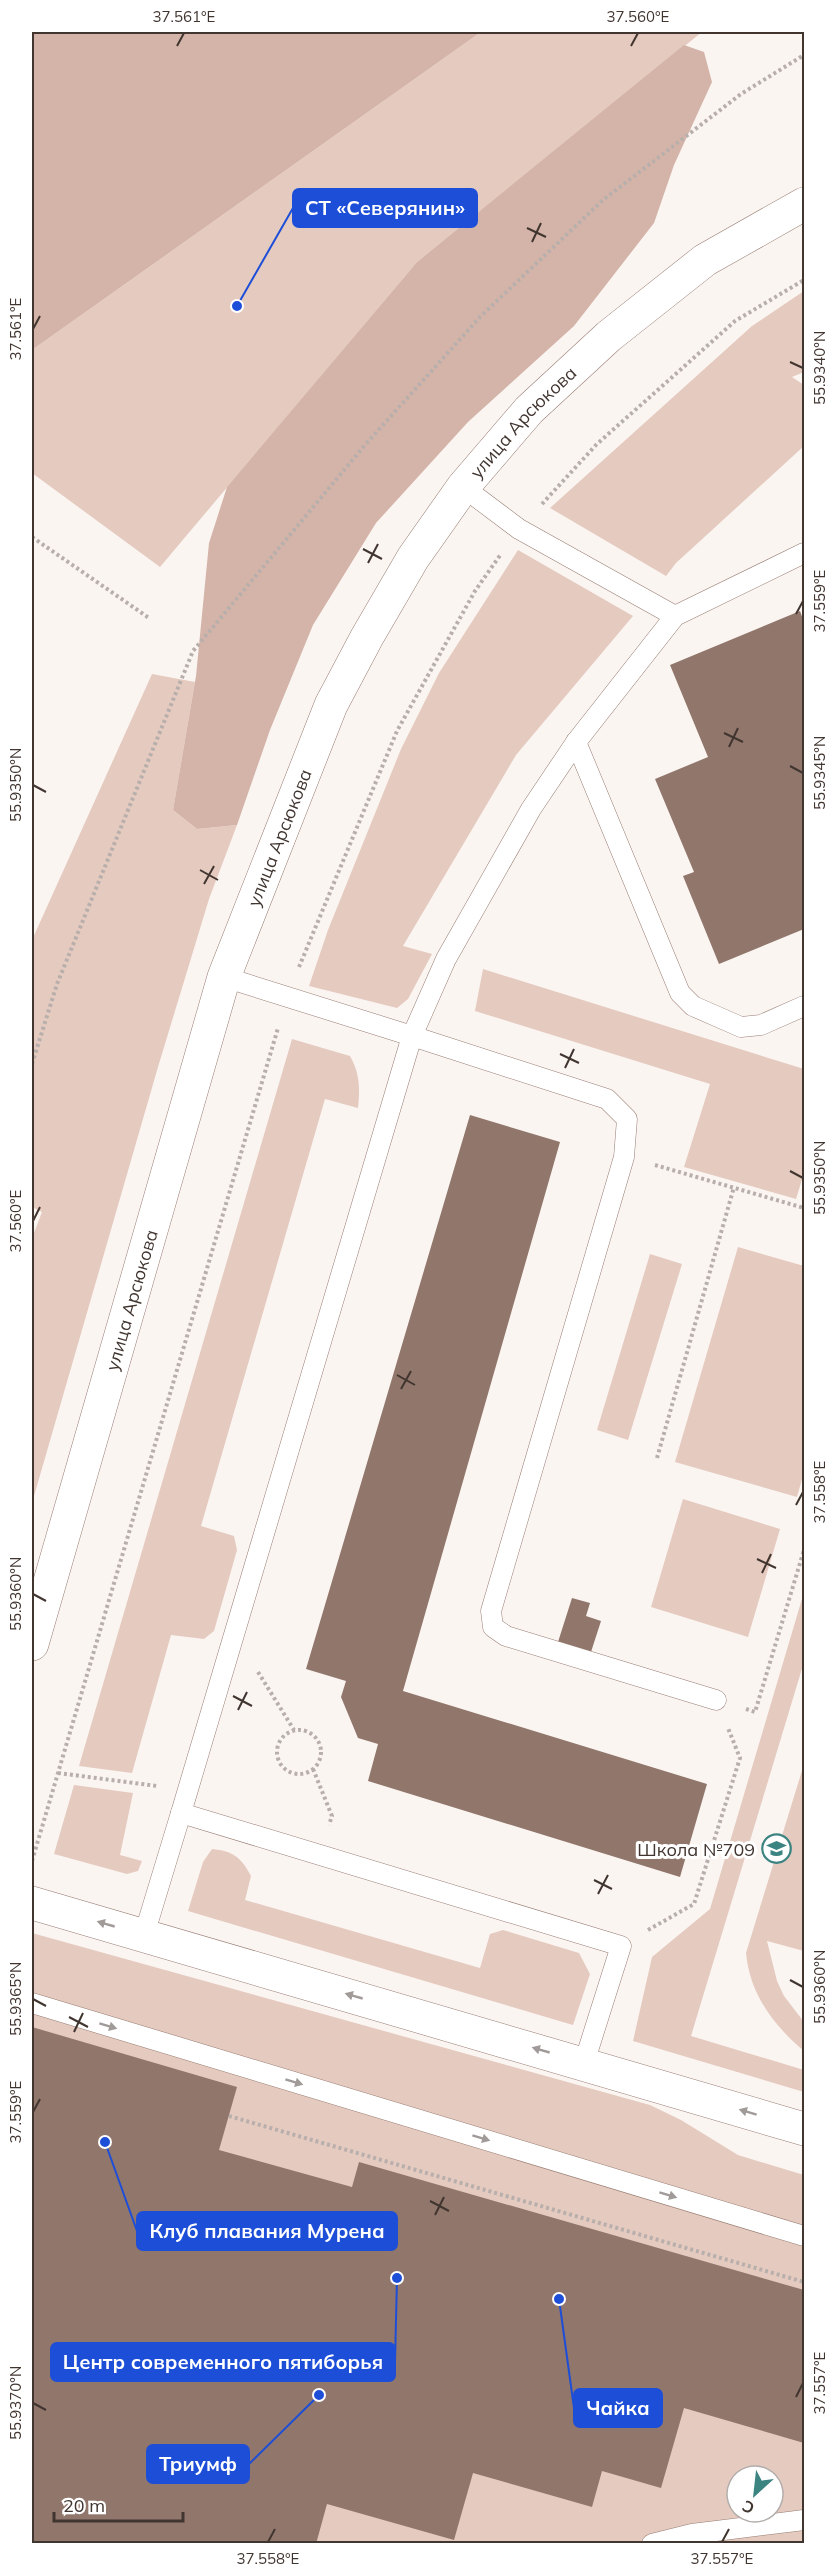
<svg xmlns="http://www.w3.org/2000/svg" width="836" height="2575" font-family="Mulish,sans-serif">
  <rect width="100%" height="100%" fill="#fbf5f2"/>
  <g fill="#e5cabf" fill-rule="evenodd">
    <polygon points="481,32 702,32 417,262 160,567 32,473 32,350"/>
    <polygon points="804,291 804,372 792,377 804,385 804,446 676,563 666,576 550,508 752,326"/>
    <polygon points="518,550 633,616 516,755 403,946 432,954 408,999 397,1008 309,986 328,930 401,749 439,673"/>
    <polygon points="152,674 195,682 173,810 197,829 237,825 209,899 158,1067 32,1503 32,1238 42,1212 32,1207 32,940"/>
    <polygon points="483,969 804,1069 804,1173 796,1199 684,1167 710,1084 475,1011"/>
    <path d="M 292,1039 L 350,1056 C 360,1074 360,1088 358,1108 L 325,1099 L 201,1526 L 234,1536 L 237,1550 L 214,1631 L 204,1639 L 171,1635 L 132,1773 L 79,1766 Z"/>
    <polygon points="738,1247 804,1266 804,1472 797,1497 675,1462"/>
    <polygon points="650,1254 682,1264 628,1440 597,1430"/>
    <polygon points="683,1499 780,1529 748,1637 651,1607"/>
    <polygon points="804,1592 804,1662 691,2036 804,2070 804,2092 633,2041 652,1957 710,1909"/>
    <path d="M 804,1764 L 804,1951 L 767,1941 L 777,1981 L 784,1996 L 804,2022 L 804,2051 C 773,2025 750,1994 746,1953 Z"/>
    <polygon points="74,1785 133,1793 120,1855 142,1861 138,1871 127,1874 54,1854"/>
    <path d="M 212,1849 C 233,1851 241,1857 251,1876 L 245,1900 L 480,1968 L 490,1934 L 503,1930 L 579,1953 L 590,1974 L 573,2025 L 188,1911 L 203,1862 Z"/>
    <path d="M 32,1933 L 650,2105 L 681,2120 L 738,2155 L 804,2175 L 804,2543 L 32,2543 ZM 737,2476 L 773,2476 L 773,2512 L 737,2512 Z"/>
  </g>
  <g fill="#d4b4a8">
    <polygon points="32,32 481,32 32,350"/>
    <polygon points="684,45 704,52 712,82 674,165 654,223 574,326 468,422 376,523 313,625 270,730 237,825 197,829 173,810 196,676 209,543 227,487 417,262"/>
  </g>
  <g fill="#91766b">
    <polygon points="800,611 804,622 804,929 719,964 683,876 694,872 655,779 708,757 670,665"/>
    <polygon points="470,1115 560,1142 403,1691 707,1784 680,1877 368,1781 378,1744 358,1738 341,1697 346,1681 306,1669"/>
    <polygon points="572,1598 590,1603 586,1616 601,1621 591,1652 558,1642"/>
    <polygon points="32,2027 237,2087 219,2150 352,2187 359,2162 804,2290 804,2443 684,2408 661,2488 602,2471 592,2507 473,2473 454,2540 327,2504 316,2544 32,2544"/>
  </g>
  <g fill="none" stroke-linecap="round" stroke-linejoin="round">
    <defs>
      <g id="lane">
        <polyline points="463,487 519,529 675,616"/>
        <polyline points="576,742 680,993 693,1006 741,1027 761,1025 804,1006"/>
        <polyline points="224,977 412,1036 446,959 531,809 576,742 675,616 804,553"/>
        <polyline points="144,1935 181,1813"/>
        <polyline points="32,2003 804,2236"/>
        <polyline points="584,2063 621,1946 181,1813 412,1036 607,1099 627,1119 624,1157 491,1611 493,1627 506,1636 716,1700"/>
        <polyline points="652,2544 692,2534 804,2520"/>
      </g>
      <polyline id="street" points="32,1903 804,2129"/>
      <g id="secondary">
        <path id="s1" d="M 32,1644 L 224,977 L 331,705 L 367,637 L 413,558 L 463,487 L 529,410 L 609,336 L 705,260 L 804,204"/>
      </g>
    </defs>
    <use href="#lane" stroke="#987d73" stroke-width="21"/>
    <use href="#street" stroke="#987d73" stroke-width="34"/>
    <use href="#secondary" stroke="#987d73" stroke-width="34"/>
    <g stroke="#b8afac" stroke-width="4" stroke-dasharray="3 3" stroke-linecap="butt">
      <polyline points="542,504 596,445 735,321 804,280"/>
      <polyline points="32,537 149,618"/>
      <polyline points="299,967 397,731 475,591 501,554"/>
      <polyline points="32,1064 57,984 193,651 365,445 480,317 603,200 741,94 804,55"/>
      <polyline points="655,1165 804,1208"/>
      <polyline points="657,1458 734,1187"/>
      <polyline points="258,1672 294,1730"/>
      <polyline points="746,1709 755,1712 804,1550"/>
      <circle cx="299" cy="1752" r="22"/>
      <polyline points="313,1769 332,1816 329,1825"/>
      <polyline points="58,1773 157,1786"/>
      <polyline points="32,1861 278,1028"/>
      <polyline points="648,1930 694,1904 740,1758 728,1728"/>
      <polyline points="229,2116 804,2282"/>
    </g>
    <use href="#lane" stroke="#fff" stroke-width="20"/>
    <use href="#street" stroke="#fff" stroke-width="33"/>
    <use href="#secondary" stroke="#fff" stroke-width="33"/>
  </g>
  <defs><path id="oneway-solid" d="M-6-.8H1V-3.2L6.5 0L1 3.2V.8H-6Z" transform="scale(1.5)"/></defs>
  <g fill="#a09a98">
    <use href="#oneway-solid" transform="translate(106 1924) rotate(-164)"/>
    <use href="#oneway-solid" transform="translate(354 1996) rotate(-164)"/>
    <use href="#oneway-solid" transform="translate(108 2026) rotate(17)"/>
    <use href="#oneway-solid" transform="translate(541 2050) rotate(-164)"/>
    <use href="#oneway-solid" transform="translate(294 2082) rotate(17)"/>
    <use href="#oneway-solid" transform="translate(748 2112) rotate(-163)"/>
    <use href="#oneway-solid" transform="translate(481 2138) rotate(17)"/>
    <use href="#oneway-solid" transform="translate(668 2195) rotate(17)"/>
  </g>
  <path fill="none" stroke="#413530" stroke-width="2" d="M 177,46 L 184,33M 631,46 L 638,33M 527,228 L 546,237M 532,242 L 541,223M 33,329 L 40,316M 790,362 L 803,368M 363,549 L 382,559M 368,563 L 378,544M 796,614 L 803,601M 724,733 L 743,742M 729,747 L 738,728M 790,766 L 803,773M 33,785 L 46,792M 200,870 L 218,880M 204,884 L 214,866M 560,1054 L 579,1063M 565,1068 L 574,1049M 790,1171 L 803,1178M 33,1221 L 40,1207M 397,1375 L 415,1385M 401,1389 L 411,1371M 796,1505 L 803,1492M 757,1559 L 776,1568M 762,1573 L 771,1554M 33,1594 L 46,1601M 233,1696 L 252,1706M 238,1710 L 247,1692M 594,1880 L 612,1889M 598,1894 L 608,1875M 790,1980 L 803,1987M 33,1999 L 46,2006M 69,2017 L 88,2027M 74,2032 L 83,2013M 33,2112 L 40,2099M 430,2201 L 449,2211M 435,2215 L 444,2197M 796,2397 L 803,2383M 33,2403 L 46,2410M 268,2542 L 275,2529M 722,2542 L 729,2529"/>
  <defs>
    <symbol id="school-ring" viewBox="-11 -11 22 22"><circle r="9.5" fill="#fff" stroke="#3c8482" stroke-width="1.5"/><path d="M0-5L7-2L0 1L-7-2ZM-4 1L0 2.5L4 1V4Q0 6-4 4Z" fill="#3c8482"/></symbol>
  </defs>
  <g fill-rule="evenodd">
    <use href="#school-ring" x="760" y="1832" width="33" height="33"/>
  </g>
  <g text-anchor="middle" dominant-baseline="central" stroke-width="6" stroke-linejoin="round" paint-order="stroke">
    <g font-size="18" fill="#413530" stroke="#fff">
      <text stroke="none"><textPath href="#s1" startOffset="1330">улица Арсюкова</textPath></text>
      <text stroke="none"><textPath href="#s1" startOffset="844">улица Арсюкова</textPath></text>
      <text stroke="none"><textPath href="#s1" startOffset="358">улица Арсюкова</textPath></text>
    </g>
    <g font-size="18" fill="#413530" stroke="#fff" text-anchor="end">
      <text x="755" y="1849">Школа №709</text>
    </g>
  </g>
  <path fill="none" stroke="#1d4ed8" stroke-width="2" d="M237 306L293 208M105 2142L137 2231M397 2278L395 2362M559 2299L574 2408M319 2395L249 2464"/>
  <g fill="#1d4ed8" stroke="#fff" stroke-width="2">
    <circle cx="237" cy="306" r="6"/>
    <circle cx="105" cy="2142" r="6"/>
    <circle cx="397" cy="2278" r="6"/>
    <circle cx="559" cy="2299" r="6"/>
    <circle cx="319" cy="2395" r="6"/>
  </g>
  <g fill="#1d4ed8" stroke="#1d4ed8" stroke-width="2">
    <rect x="293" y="189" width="184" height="38" rx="6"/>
    <rect x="137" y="2212" width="260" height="38" rx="6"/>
    <rect x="51" y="2343" width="344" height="38" rx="6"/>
    <rect x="574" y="2389" width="88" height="38" rx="6"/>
    <rect x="147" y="2445" width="102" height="38" rx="6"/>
  </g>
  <g font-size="20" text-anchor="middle" font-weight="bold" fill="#fff">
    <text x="385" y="215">СТ «Северянин»</text>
    <text x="267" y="2238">Клуб плавания Мурена</text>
    <text x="223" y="2369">Центр современного пятиборья</text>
    <text x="618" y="2415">Чайка</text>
    <text x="198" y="2471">Триумф</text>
  </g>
  <rect width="836" height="2575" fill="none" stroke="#ffffff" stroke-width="66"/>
  <g transform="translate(755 2494) rotate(207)"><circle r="28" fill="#ffffff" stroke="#b3aeac" stroke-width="1.5"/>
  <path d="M0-4.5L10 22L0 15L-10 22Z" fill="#3c8482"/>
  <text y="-9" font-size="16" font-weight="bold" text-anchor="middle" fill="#413530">С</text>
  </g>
  <path d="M54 2512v9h129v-9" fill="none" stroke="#413530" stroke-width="3"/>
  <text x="63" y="2512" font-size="18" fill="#413530" stroke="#ffffff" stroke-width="4.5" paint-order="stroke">20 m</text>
  <rect x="33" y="33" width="770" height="2509" fill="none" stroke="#413530" stroke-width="2"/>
  <g font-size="15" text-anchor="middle" fill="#413530">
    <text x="184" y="22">37.561°E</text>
    <text x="638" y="22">37.560°E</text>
    <text transform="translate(16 329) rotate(-90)" y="5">37.561°E</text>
    <text transform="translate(820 368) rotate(-90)" y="5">55.9340°N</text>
    <text transform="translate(820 601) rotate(-90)" y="5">37.559°E</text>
    <text transform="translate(820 773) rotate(-90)" y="5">55.9345°N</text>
    <text transform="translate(16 785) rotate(-90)" y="5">55.9350°N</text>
    <text transform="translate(820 1178) rotate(-90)" y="5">55.9350°N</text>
    <text transform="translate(16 1221) rotate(-90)" y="5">37.560°E</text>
    <text transform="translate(820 1492) rotate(-90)" y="5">37.558°E</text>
    <text transform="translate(16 1594) rotate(-90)" y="5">55.9360°N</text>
    <text transform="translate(820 1987) rotate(-90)" y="5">55.9360°N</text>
    <text transform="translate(16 1999) rotate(-90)" y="5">55.9365°N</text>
    <text transform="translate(16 2112) rotate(-90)" y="5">37.559°E</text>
    <text transform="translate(820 2383) rotate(-90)" y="5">37.557°E</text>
    <text transform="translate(16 2403) rotate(-90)" y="5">55.9370°N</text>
    <text x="268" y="2564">37.558°E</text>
    <text x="722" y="2564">37.557°E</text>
  </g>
</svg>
